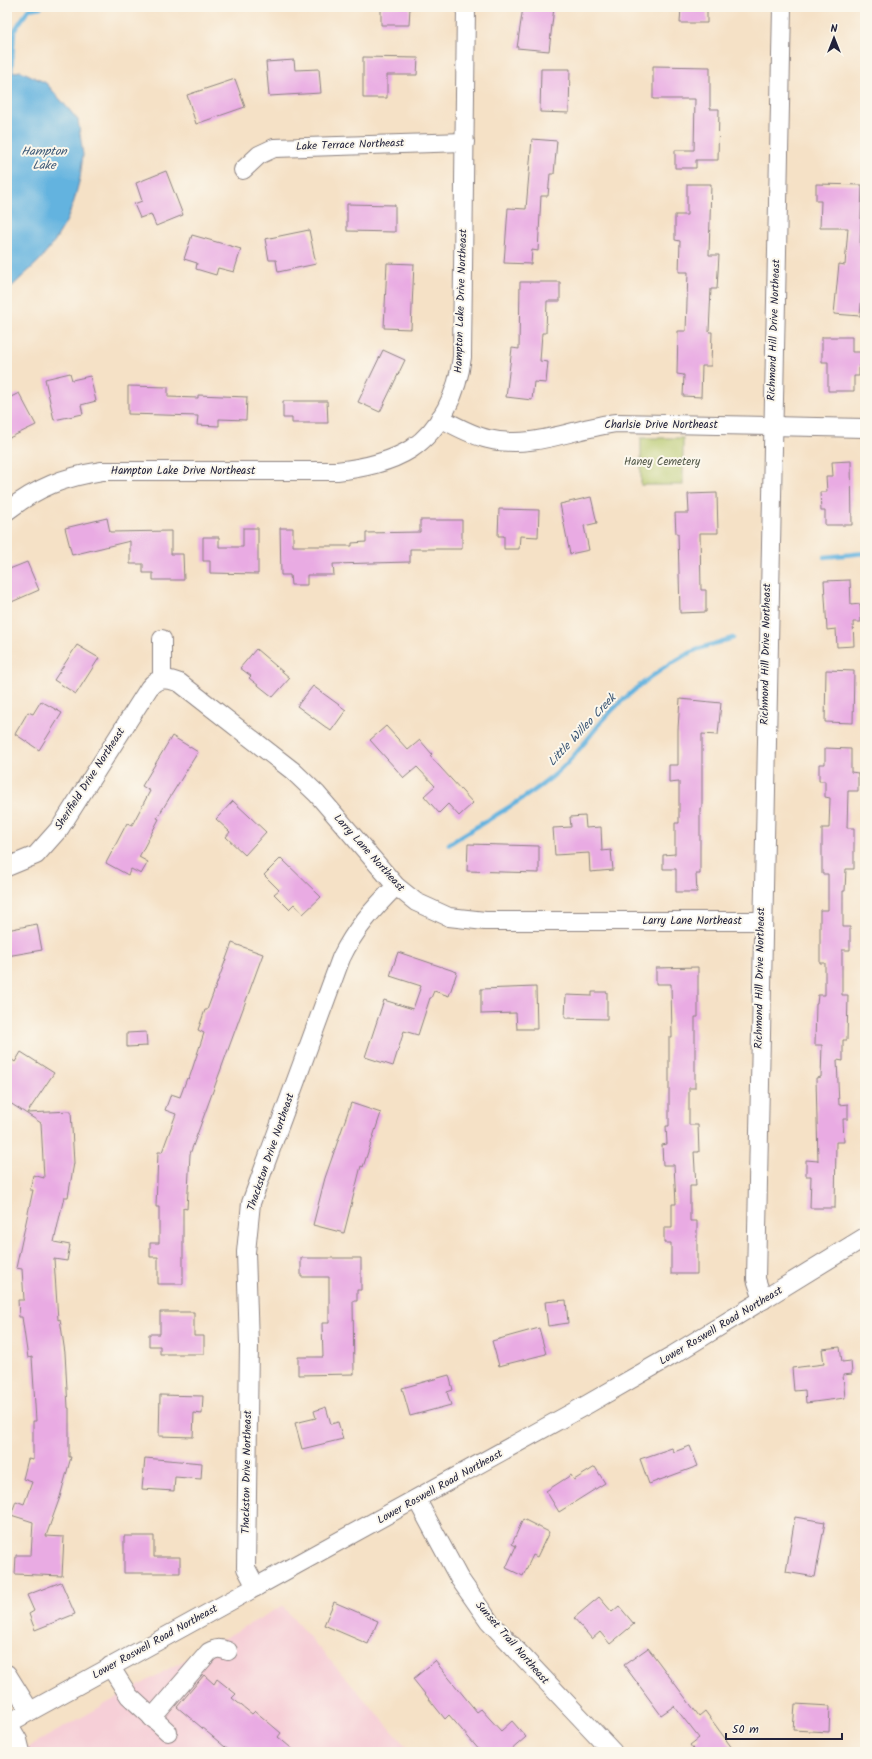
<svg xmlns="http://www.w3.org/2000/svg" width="872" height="1759" font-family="Kalam,sans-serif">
  <rect width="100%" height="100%" fill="#fbf7ec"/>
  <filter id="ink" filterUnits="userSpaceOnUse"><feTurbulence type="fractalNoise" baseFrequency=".025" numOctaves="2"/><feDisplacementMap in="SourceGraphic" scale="8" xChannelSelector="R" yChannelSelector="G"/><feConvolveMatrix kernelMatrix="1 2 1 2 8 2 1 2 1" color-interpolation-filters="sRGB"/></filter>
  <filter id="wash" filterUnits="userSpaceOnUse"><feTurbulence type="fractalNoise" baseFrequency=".012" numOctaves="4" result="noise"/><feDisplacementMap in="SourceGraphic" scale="16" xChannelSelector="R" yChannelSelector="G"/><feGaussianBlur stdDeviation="0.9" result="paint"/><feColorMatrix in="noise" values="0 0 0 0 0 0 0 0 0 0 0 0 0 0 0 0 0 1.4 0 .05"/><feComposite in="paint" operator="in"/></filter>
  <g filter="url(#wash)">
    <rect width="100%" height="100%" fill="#f5e1c6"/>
    <polygon fill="#f6cfd7" points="282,1606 411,1752 19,1752"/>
    <rect fill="#b4c669" stroke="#6b7452" x="641" y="438" width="42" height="47"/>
    <polygon fill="#64b3df" stroke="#436a8d" points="21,71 46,83 78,120 83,155 80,178 74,201 66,222 54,242 40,260 7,291 7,73"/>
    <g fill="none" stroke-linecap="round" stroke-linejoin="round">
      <g stroke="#64b3df" stroke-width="4.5">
        <polyline points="11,72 14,31 29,9 41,7"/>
        <polyline points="824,557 865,553"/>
        <path d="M 449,844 C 484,821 526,800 558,772 C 576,756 588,737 604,719 C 625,695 666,663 696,650 C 708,645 721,642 733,638"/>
      </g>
    </g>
    <g id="blocks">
      <g fill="#e9abe3">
        <polygon points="381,7 410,7 409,25 381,25"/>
        <polygon points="523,7 554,7 549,51 517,48"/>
        <polygon points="681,7 707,7 707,23 680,23"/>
        <polygon points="363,57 418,58 417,75 387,75 387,98 363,98"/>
        <polygon points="294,60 295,70 319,69 321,93 269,96 266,62"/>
        <polygon points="653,66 710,67 710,109 719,109 718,160 696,160 696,168 675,168 675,150 694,150 695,99 653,99"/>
        <polygon points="541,69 570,69 569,113 540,112"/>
        <polygon points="235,79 245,107 196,124 187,95"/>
        <polygon points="532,139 557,141 554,174 550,174 548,196 541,196 538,251 532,250 531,264 504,263 508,208 526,209"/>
        <polygon points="166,171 183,215 156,226 151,214 140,218 134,204 142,201 136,183"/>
        <polygon points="687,184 711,184 709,255 719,255 717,289 711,289 709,332 712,332 711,366 702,366 701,397 683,396 684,375 677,374 678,331 686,331 688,272 679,272 680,241 675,240 675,215 687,215"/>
        <polygon points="816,184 862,185 860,246 865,247 865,260 860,316 834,314 839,264 845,265 848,228 820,228 821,201 816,201"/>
        <polygon points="347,204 395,205 395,232 347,231"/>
        <polygon points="309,230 316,264 278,272 276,260 269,260 265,239"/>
        <polygon points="192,235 241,249 234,272 218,268 216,275 196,269 197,263 184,259"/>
        <polygon points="387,263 414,264 411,329 384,328"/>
        <polygon points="520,282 560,282 560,301 547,301 546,333 542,333 540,361 548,362 546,383 534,382 532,400 506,397 512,348 519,349"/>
        <polygon points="822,337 852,337 852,352 865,352 865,366 859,366 859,376 854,376 854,391 828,391 828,362 822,362"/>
        <polygon points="383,350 405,360 380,412 358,402"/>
        <polygon points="70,373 72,380 90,376 96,401 81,405 83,414 54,420 45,379"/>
        <polygon points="128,386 168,387 168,397 198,398 198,395 247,397 246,420 219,419 219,426 197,425 198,416 128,414"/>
        <polygon points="19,393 36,425 7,439 7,399"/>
        <polygon points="283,401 327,401 328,423 292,423 292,418 283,418"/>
        <polygon points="851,461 852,525 825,525 825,511 821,511 820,492 827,492 826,476 833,476 832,462"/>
        <polygon points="717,493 718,533 700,533 701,590 706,590 706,612 680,613 678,534 676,534 675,513 689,513 688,494"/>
        <polygon points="591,497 597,523 584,526 589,550 570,554 560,504"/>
        <polygon points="499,509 539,510 538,537 520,536 519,549 504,549 504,536 498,536"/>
        <polygon points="107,518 110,532 171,531 171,554 183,554 184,580 153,580 153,573 143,573 143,564 130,564 130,541 72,555 65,528"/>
        <polygon points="420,520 462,520 462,549 410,549 410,562 333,564 334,575 307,575 307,585 291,585 290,575 281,575 280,528 293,528 293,546 352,546 352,543 366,542 366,533 420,532"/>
        <polygon points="243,528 258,528 258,574 210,573 210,561 203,561 203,537 219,537 219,547 243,547"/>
        <polygon points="27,562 39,590 7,604 7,570"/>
        <polygon points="850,580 851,605 860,604 861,622 853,622 854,646 837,647 836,629 827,630 824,581"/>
        <polygon points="77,645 99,658 76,694 54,680"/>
        <polygon points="256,649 290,678 273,697 249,678 251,676 240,668"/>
        <polygon points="826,670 854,671 853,723 825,722"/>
        <polygon points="313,686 346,710 331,731 297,706"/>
        <polygon points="680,699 721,703 718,735 702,734 702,808 700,808 700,874 696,874 697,892 676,892 676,869 663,869 663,855 675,854 675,823 679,823 679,782 669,783 669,765 678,765 678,729"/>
        <polygon points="41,701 62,713 39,750 15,734 28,712 33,714"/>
        <polygon points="386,726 408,750 420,740 432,754 430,756 473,803 459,816 448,804 439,813 424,796 435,786 417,767 404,778 370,740"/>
        <polygon points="172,736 198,752 157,818 159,819 139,857 148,862 141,874 131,869 128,875 106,863 127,823 132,825 150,791 142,786"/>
        <polygon points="825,748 851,749 851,772 858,773 858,791 848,791 847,828 854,828 854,869 846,869 845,891 843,891 843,927 850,927 850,950 842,950 842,995 848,995 847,1040 843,1040 843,1061 837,1060 839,1105 848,1104 848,1119 843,1119 844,1142 836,1142 835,1208 810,1208 811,1176 806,1176 806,1160 818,1161 816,1078 821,1077 822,1045 815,1045 816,1004 817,1004 818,995 825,995 825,963 820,963 820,910 828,910 828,874 822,874 822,828 829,828 830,798 825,797 825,781 819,781 819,764 825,764"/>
        <polygon points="233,801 266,832 245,855 226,837 230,832 216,819"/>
        <polygon points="585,816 586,828 601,827 602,851 611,850 613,870 590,872 589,853 555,855 553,828 571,827 570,817"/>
        <polygon points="468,844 539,846 539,873 467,871"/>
        <polygon points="281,858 321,897 303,914 294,904 289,909 274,894 279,890 264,875"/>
        <polygon points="37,924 42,950 7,956 7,930"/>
        <polygon points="232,943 263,954 190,1154 187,1209 183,1208 183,1284 158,1284 158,1257 150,1257 150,1243 159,1243 159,1207 156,1207 158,1152 162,1152 176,1114 165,1110 171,1094 180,1097 187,1078 189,1079 204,1033 198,1030 205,1010 207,1010"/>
        <polygon points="398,952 457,972 449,996 434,991 431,998 430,998 418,1035 404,1031 393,1066 365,1057 384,1000 413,1009 421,986 390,976"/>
        <polygon points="698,967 698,1017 695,1017 695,1088 689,1088 689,1125 698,1125 699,1152 694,1152 696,1186 690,1186 690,1221 697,1221 697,1274 671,1274 671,1243 664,1243 664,1228 672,1228 672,1204 676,1204 674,1165 663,1165 662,1145 667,1144 666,1126 669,1126 669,1037 672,1037 671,984 656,984 656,968"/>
        <polygon points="536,987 537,1029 517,1029 516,1013 481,1014 481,989"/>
        <polygon points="592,992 607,992 607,1019 565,1018 566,995 592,996"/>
        <polygon points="146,1032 147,1046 127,1047 127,1033"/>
        <polygon points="21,1052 54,1073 27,1113 71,1111 74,1163 68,1197 64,1197 54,1242 70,1245 67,1261 54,1259 58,1320 60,1319 65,1353 68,1408 69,1408 69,1457 71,1457 60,1497 46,1536 64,1537 62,1576 15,1574 16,1555 31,1555 33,1522 11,1515 16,1501 24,1504 32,1482 23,1479 28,1459 33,1460 33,1421 36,1421 32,1357 28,1358 22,1317 19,1317 18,1300 24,1300 22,1269 16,1268 33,1190 30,1190 33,1175 44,1178 41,1123 7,1101 7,1056 15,1062"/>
        <polygon points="351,1103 381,1113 363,1167 361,1166 344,1233 313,1225 325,1178"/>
        <polygon points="301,1258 361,1258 361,1290 357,1290 357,1301 353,1301 354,1374 298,1375 298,1357 323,1357 322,1323 329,1323 329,1277 301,1277"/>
        <polygon points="566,1300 568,1323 548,1326 545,1302"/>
        <polygon points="160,1312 194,1312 194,1336 204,1336 204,1354 160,1354 160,1346 149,1346 149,1334 160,1334"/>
        <polygon points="539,1328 546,1354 499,1366 492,1341"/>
        <polygon points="840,1347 842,1362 851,1361 852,1374 843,1375 845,1398 806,1403 805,1390 794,1391 792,1368 824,1364 822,1349"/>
        <polygon points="449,1375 453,1390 447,1392 451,1405 410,1416 402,1388"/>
        <polygon points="160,1395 203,1396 202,1414 194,1413 193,1437 159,1436"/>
        <polygon points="326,1407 331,1424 338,1422 343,1439 302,1449 295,1423 316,1418 314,1411"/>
        <polygon points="690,1446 698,1466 649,1484 640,1459 672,1448 674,1452"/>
        <polygon points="145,1458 202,1463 201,1479 175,1477 174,1491 142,1489"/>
        <polygon points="595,1467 605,1483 559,1512 546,1491 571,1475 574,1480"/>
        <polygon points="795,1517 825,1522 815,1577 786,1572"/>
        <polygon points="523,1519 549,1532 537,1557 533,1555 523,1576 506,1568 516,1546 512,1544"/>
        <polygon points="124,1536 154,1536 154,1557 180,1557 180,1573 124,1573"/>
        <polygon points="61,1582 75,1614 35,1630 29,1614 34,1611 27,1595"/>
        <polygon points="599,1597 612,1612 619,1606 634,1624 610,1644 600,1632 592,1639 574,1618"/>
        <polygon points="334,1602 378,1621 368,1644 324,1625"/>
        <polygon points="648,1648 699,1716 705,1711 735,1752 695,1752 690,1745 699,1738 674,1706 661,1715 624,1665"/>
        <polygon points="435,1661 477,1712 481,1709 501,1731 512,1721 526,1737 509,1752 481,1752 449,1715 445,1719 413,1679"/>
        <polygon points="204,1675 214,1684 217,1679 236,1694 232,1698 252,1714 255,1711 281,1733 278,1737 296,1752 231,1752 177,1707"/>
        <polygon points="795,1704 830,1706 829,1732 793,1730"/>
      </g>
    </g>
  </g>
  <g filter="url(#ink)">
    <use href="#blocks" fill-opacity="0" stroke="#8c8280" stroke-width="1"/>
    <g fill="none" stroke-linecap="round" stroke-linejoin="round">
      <defs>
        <g id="minor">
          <polyline points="243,170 259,155 274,148 465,142"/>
          <path d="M 440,418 C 456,426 471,435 488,439 C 532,450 574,428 616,423 L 865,428"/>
          <path d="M 7,511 C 38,487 64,477 102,471 L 337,471 C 362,468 389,463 411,449 C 441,429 458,392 462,357 L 466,7"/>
          <polyline points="162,639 162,679"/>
          <path d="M 7,867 L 36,855 L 60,828 L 149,688 C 157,677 168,678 180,683 L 293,771 L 317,794 L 396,886 L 416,902 L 449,917 L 485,921 L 761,921"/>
          <path d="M 763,1300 L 756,1279 C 762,855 771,431 782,7"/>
          <polyline points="417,1500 459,1578 489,1621 613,1752"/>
          <path d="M 256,1587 L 246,1568 L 249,1344 L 246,1252 L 251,1203 L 341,958 C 355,929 373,909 396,886"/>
          <polyline points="110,1666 129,1696 168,1732"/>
          <polyline points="7,1674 30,1711"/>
          <path d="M 152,1718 L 209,1652 C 216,1648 220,1648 228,1651"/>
          <polyline points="8,1723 18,1740 21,1752"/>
          <polyline points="7,1724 588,1404 673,1355 865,1237"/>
        </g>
      </defs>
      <use href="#minor" stroke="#8c8280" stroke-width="20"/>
      <use href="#minor" stroke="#fff" stroke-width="18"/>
    </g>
  </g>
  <g text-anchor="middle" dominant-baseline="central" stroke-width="4" stroke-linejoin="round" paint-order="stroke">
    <g font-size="11" fill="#22223b" stroke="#fbf7ec">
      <text transform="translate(350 145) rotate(-2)">Lake Terrace Northeast</text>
      <text transform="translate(461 301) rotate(-88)">Hampton Lake Drive Northeast</text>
      <text transform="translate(774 330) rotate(-88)">Richmond Hill Drive Northeast</text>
      <text x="661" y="425">Charlsie Drive Northeast</text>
      <text x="183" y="471">Hampton Lake Drive Northeast</text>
      <text transform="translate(766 654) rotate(-89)">Richmond Hill Drive Northeast</text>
      <text transform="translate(90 779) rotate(-57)">Sherifield Drive Northeast</text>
      <text transform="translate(369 853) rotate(48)">Larry Lane Northeast</text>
      <text x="692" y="921">Larry Lane Northeast</text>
      <text transform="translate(760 978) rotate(-89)">Richmond Hill Drive Northeast</text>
      <text transform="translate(271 1152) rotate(-71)">Thackston Drive Northeast</text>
      <text transform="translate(721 1326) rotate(-31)">Lower Roswell Road Northeast</text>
      <text transform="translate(247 1472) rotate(-89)">Thackston Drive Northeast</text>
      <text transform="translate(440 1487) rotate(-29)">Lower Roswell Road Northeast</text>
      <text transform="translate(155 1642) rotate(-29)">Lower Roswell Road Northeast</text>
      <text transform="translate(512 1643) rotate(49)">Sunset Trail Northeast</text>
    </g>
    <g font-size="11" fill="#555b4b" stroke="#fbf7ec">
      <text x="662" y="462">Haney Cemetery</text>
    </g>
    <g font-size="12" font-style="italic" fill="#395574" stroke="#fbf7ec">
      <text x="44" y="151">Hampton<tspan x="44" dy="14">Lake</tspan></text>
      <text transform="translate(582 730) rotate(-47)">Little Willeo Creek</text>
    </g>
  </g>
  <rect width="872" height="1759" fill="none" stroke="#fbf7ec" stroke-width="24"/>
  <g transform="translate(834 38)" stroke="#fbf7ec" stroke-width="3" paint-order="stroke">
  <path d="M0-3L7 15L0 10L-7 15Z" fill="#22223b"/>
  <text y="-6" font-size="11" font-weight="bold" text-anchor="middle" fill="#22223b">N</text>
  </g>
  <path d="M726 1733v6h116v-6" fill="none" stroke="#22223b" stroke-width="2"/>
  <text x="732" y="1733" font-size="12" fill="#22223b" stroke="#fbf7ec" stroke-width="3" paint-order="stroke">50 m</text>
</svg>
